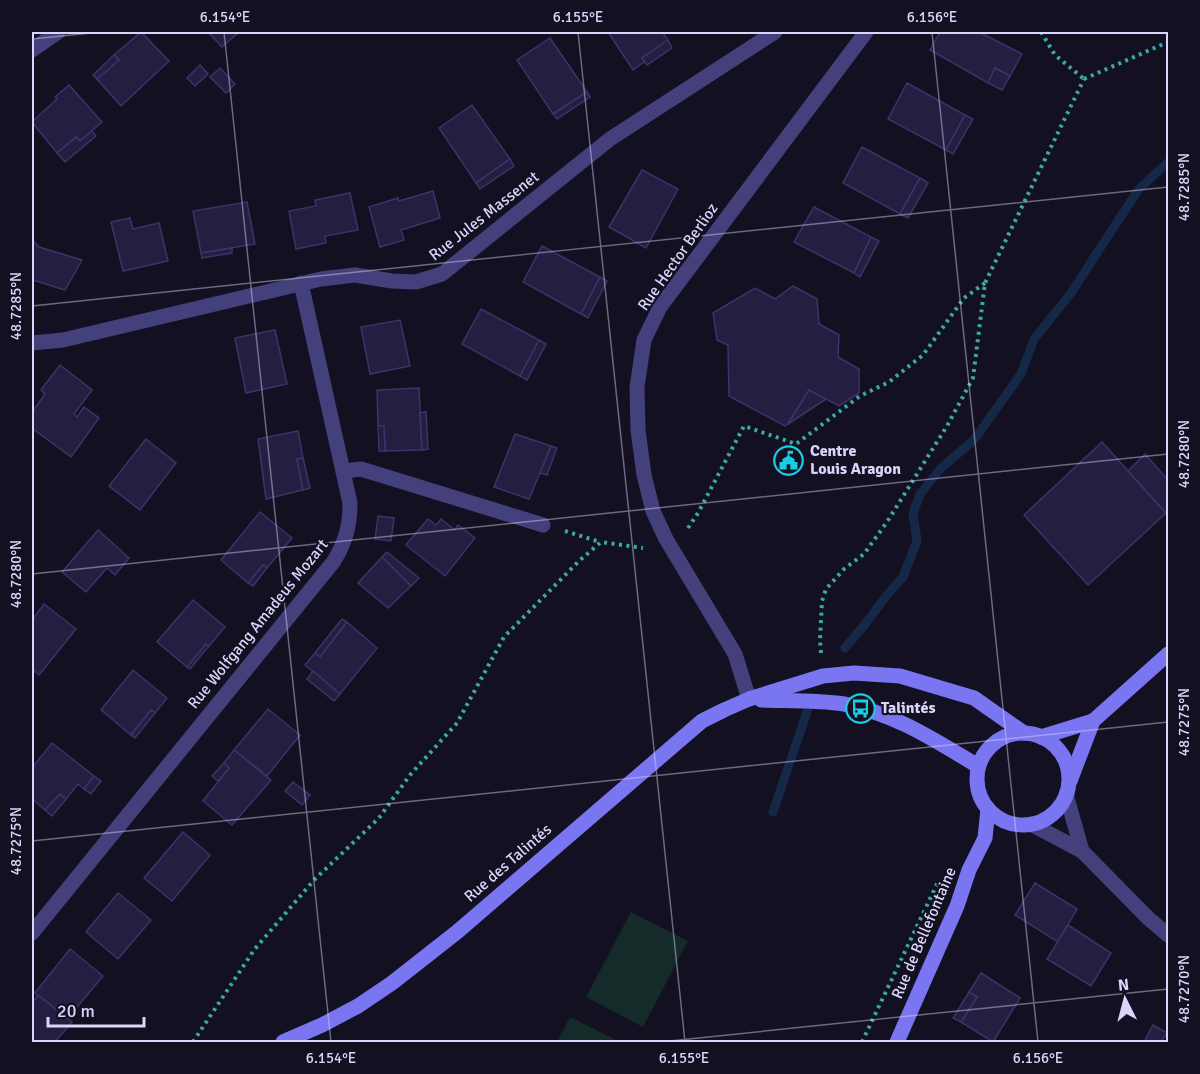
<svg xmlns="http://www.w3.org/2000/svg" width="1200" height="1074" font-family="Signika,sans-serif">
  <rect width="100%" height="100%" fill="#131021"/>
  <g fill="#142b2a">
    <polygon points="631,912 688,941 643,1027 586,997"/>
    <polygon points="570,1017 620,1042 557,1042"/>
  </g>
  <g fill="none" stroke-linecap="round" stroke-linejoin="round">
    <g stroke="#152847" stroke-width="9">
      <polyline points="845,648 866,623 887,595 903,577 917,541 913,514 920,494 941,468 974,440 1021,374 1034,339 1071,293 1138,190 1168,162"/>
      <polyline points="773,812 808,709"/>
    </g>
  </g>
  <g fill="#251e40" stroke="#3e326a" stroke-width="1.5">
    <polygon points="141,32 169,61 121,106 97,79 119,60 114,55"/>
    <polygon points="208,32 239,32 222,47"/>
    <polygon points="608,32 662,32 668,40 642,58 644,62 633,70"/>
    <polygon points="940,32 979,32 1022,54 1010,76 995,68 988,83 930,50"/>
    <polygon points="550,38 587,92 553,114 517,60"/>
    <polygon points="668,40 672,48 647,65 642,58"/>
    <polygon points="114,55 119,60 97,79 93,75"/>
    <polygon points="200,65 208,74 195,86 187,78"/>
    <polygon points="220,68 235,84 226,93 210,77"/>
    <polygon points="995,68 1010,76 1002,90 988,83"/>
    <polygon points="907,83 965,115 946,150 888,119"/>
    <polygon points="69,85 102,122 80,141 76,137 57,153 32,122 57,99 55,97"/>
    <polygon points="587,92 590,97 557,119 553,114"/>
    <polygon points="472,105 510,159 476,183 439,128"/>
    <polygon points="965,115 973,119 953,154 946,150"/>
    <polygon points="92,131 96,136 65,162 57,153 76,137 80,141"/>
    <polygon points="862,147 920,178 900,214 843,183"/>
    <polygon points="510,159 514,166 480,189 476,183"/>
    <polygon points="642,170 678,189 646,248 609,227"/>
    <polygon points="920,178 928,183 908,218 900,214"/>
    <polygon points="433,191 440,218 401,230 404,240 380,247 369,207 398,198 399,201"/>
    <polygon points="350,193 358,230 325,236 326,243 296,249 289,211 316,206 315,200"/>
    <polygon points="247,202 255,244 201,253 193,211"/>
    <polygon points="814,207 871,237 854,273 794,242"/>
    <polygon points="130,218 133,229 159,223 168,261 123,271 111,222"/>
    <polygon points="871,237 879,241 860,277 854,273"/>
    <polygon points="32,239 39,247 82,260 65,290 33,280 32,285"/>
    <polygon points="542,246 600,277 581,314 523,282"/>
    <polygon points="232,248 232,253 202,258 201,253"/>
    <polygon points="600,277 607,281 588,318 581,314"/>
    <polygon points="793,286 817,299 819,324 839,335 838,357 859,369 859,393 839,406 809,390 788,424 785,426 729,396 728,345 717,340 713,313 755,288 775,299"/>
    <polygon points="481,309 539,340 520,376 462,344"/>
    <polygon points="400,320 410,366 370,374 361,327"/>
    <polygon points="275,330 287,384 246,393 235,338"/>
    <polygon points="539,340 546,344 527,380 520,376"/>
    <polygon points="60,365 92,390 74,414 77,417 84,407 99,418 71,457 32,428 32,412 45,394 41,390"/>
    <polygon points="419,388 422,450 385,451 384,426 378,426 377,390"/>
    <polygon points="809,390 826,399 788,424"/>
    <polygon points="426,412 428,449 422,450 420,413"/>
    <polygon points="378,426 384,426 385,451 379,451"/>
    <polygon points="298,431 303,458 297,459 303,490 266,499 258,439"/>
    <polygon points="515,434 551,446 529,499 494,487"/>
    <polygon points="146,439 176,463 140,510 109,486"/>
    <polygon points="1102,442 1166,513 1088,585 1024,515"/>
    <polygon points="551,446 557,448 547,475 540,473"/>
    <polygon points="1145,454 1168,480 1168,511 1166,513 1128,471"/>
    <polygon points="303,458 310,488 303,490 297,459"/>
    <polygon points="260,512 292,538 267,568 263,565 248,583 221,560"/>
    <polygon points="378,516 394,518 391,541 375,539"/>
    <polygon points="428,519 436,525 441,519 455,530 458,525 475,538 445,576 406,545"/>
    <polygon points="98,530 129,558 115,575 107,568 86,592 62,572"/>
    <polygon points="387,552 419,578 411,586 382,557"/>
    <polygon points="382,557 411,586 388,608 358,583"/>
    <polygon points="263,565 267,568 253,586 248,583"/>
    <polygon points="193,600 225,627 209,646 206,644 187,667 157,642"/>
    <polygon points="44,604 76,629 39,675 32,669 32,620"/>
    <polygon points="342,619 347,622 320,657 315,653"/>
    <polygon points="347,622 377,648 340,694 305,665 315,653 320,657"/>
    <polygon points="206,644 209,646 190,669 187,667"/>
    <polygon points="133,670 167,698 155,713 151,710 131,735 101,710"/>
    <polygon points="313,671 340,694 334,701 307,679"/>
    <polygon points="268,709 300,735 267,776 234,750"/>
    <polygon points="151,710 155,713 135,738 131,735"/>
    <polygon points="52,743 94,776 84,789 78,784 66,799 60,794 45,810 32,799 32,768"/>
    <polygon points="234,750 271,780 232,825 203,801 229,768 224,763"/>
    <polygon points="224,763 229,768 218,781 212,776"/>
    <polygon points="94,776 101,781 91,794 84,789"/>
    <polygon points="293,782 310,795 302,805 285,791"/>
    <polygon points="60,794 66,799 52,816 45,810"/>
    <polygon points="183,832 210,855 172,901 144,878"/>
    <polygon points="1035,883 1077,909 1058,942 1015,915"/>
    <polygon points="118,893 151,920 118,959 86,932"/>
    <polygon points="1068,925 1111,953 1091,986 1047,959"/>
    <polygon points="70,949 103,976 67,1019 35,993"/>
    <polygon points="981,973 1020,998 993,1042 961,1022 977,997 969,992"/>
    <polygon points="969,992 977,997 961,1022 953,1018"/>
    <polygon points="38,995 72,1022 55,1042 32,1042 32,1003"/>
    <polygon points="1153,1025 1167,1033 1161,1042 1144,1042"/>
  </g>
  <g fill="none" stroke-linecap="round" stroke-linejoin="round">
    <g stroke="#3ba9a3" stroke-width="4" stroke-dasharray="3 4.5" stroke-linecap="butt">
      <polyline points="1041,32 1055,55 1084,79"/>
      <polyline points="1084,79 1168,42"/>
      <polyline points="688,528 698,513 744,426 796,444 860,396 889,382 923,355 964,298 985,283"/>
      <polyline points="565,531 600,542"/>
      <polyline points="821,653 820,640 822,601 826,589 844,569 864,554 887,522 947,426 973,378 985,283 1084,79"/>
      <polyline points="193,1042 254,950 314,880 379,818 410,775 457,723 504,637 579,561 601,542 643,548"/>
      <polyline points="862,1042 938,882"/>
    </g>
    <polyline stroke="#43407c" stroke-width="15" points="344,471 361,469 543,525"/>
    <g stroke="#43407c" stroke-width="15">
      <polyline points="32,50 58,32"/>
      <polyline points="32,343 63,340 321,279 355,275 392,281 416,282 442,274 610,139 775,32"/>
      <polyline points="749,699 735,654 666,539 653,511 644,475 638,430 637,387 644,340 660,307 866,32"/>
      <polyline points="1066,794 1082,851"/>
      <polyline points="1031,824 1082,851 1148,918 1168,935"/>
      <path d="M 32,933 L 334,561 C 346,541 350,525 350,503 L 301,283"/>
    </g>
    <g stroke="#7a75f1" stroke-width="15">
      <path d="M 761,700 C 788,701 817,700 844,704 C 894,713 936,741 978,766"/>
      <circle cx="1023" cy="779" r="46"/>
      <polyline points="1041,737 1093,721"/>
      <polyline points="1070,781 1093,721 1168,654"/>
      <polyline points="283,1042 322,1025 358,1006 392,983 457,932 702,721 724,710 749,699 823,676 854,673 900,676 974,698 1024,733"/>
      <polyline points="897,1042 957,906 969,870 985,838 988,809"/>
    </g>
  </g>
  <path fill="none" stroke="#d9d5fb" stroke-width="1.5" stroke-opacity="0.45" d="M 224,32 L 331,1042M 578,32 L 685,1042M 932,32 L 1038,1042M 32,39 L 101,32M 32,306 L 1168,187M 32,574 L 1168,454M 32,841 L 1168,722M 660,1042 L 1168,989"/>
  <defs>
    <symbol id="civic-ring" viewBox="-11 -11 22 22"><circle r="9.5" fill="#131021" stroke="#17cde4" stroke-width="1.5"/><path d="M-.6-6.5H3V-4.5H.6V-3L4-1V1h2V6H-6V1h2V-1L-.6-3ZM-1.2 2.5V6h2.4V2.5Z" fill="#17cde4"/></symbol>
    <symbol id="bus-ring" viewBox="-11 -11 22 22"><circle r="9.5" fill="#131021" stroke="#17cde4" stroke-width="1.5"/><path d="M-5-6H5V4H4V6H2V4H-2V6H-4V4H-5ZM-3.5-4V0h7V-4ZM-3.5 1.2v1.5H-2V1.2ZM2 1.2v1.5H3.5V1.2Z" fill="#17cde4"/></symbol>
  </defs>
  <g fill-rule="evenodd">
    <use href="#civic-ring" x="772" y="444" width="33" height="33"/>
    <use href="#bus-ring" x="844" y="692" width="33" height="33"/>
  </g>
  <g text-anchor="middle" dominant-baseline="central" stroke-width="4.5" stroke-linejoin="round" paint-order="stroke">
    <g font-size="16" fill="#d9d5fb" stroke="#131021">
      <text transform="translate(484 216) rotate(-38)">Rue Jules Massenet</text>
      <text transform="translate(678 257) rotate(-55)">Rue Hector Berlioz</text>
      <text transform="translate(258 624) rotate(-51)">Rue Wolfgang Amadeus Mozart</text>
      <text transform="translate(508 863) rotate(-41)">Rue des Talintés</text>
      <text transform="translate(924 933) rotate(-67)">Rue de Bellefontaine</text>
    </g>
    <g font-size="16" font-weight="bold" fill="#d9d5fb" stroke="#131021" text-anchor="start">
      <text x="810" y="451">Centre<tspan x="810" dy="18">Louis Aragon</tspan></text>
      <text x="881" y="708">Talintés</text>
    </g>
  </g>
  <rect width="1200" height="1074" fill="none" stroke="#131021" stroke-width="66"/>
  <g transform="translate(1125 999) rotate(354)" stroke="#131021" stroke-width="4.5" paint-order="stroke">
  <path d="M0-4.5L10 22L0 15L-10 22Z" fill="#d9d5fb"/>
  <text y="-9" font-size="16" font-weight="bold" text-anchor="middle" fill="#d9d5fb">N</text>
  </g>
  <path d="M48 1017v9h96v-9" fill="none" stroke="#d9d5fb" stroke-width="3"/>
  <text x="57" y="1017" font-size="18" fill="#d9d5fb" stroke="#131021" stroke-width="4.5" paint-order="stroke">20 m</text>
  <rect x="33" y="33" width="1134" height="1008" fill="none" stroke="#d9d5fb" stroke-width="2"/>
  <g font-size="15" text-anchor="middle" fill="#d9d5fb">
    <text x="225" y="22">6.154°E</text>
    <text x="578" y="22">6.155°E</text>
    <text x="932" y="22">6.156°E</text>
    <text transform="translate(1184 187) rotate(-90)" y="5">48.7285°N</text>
    <text transform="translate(16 306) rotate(-90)" y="5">48.7285°N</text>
    <text transform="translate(1184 454) rotate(-90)" y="5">48.7280°N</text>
    <text transform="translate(16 574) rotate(-90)" y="5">48.7280°N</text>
    <text transform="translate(1184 722) rotate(-90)" y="5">48.7275°N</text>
    <text transform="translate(16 841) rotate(-90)" y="5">48.7275°N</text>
    <text transform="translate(1184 989) rotate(-90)" y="5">48.7270°N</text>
    <text x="331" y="1063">6.154°E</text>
    <text x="684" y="1063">6.155°E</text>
    <text x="1038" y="1063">6.156°E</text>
  </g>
</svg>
